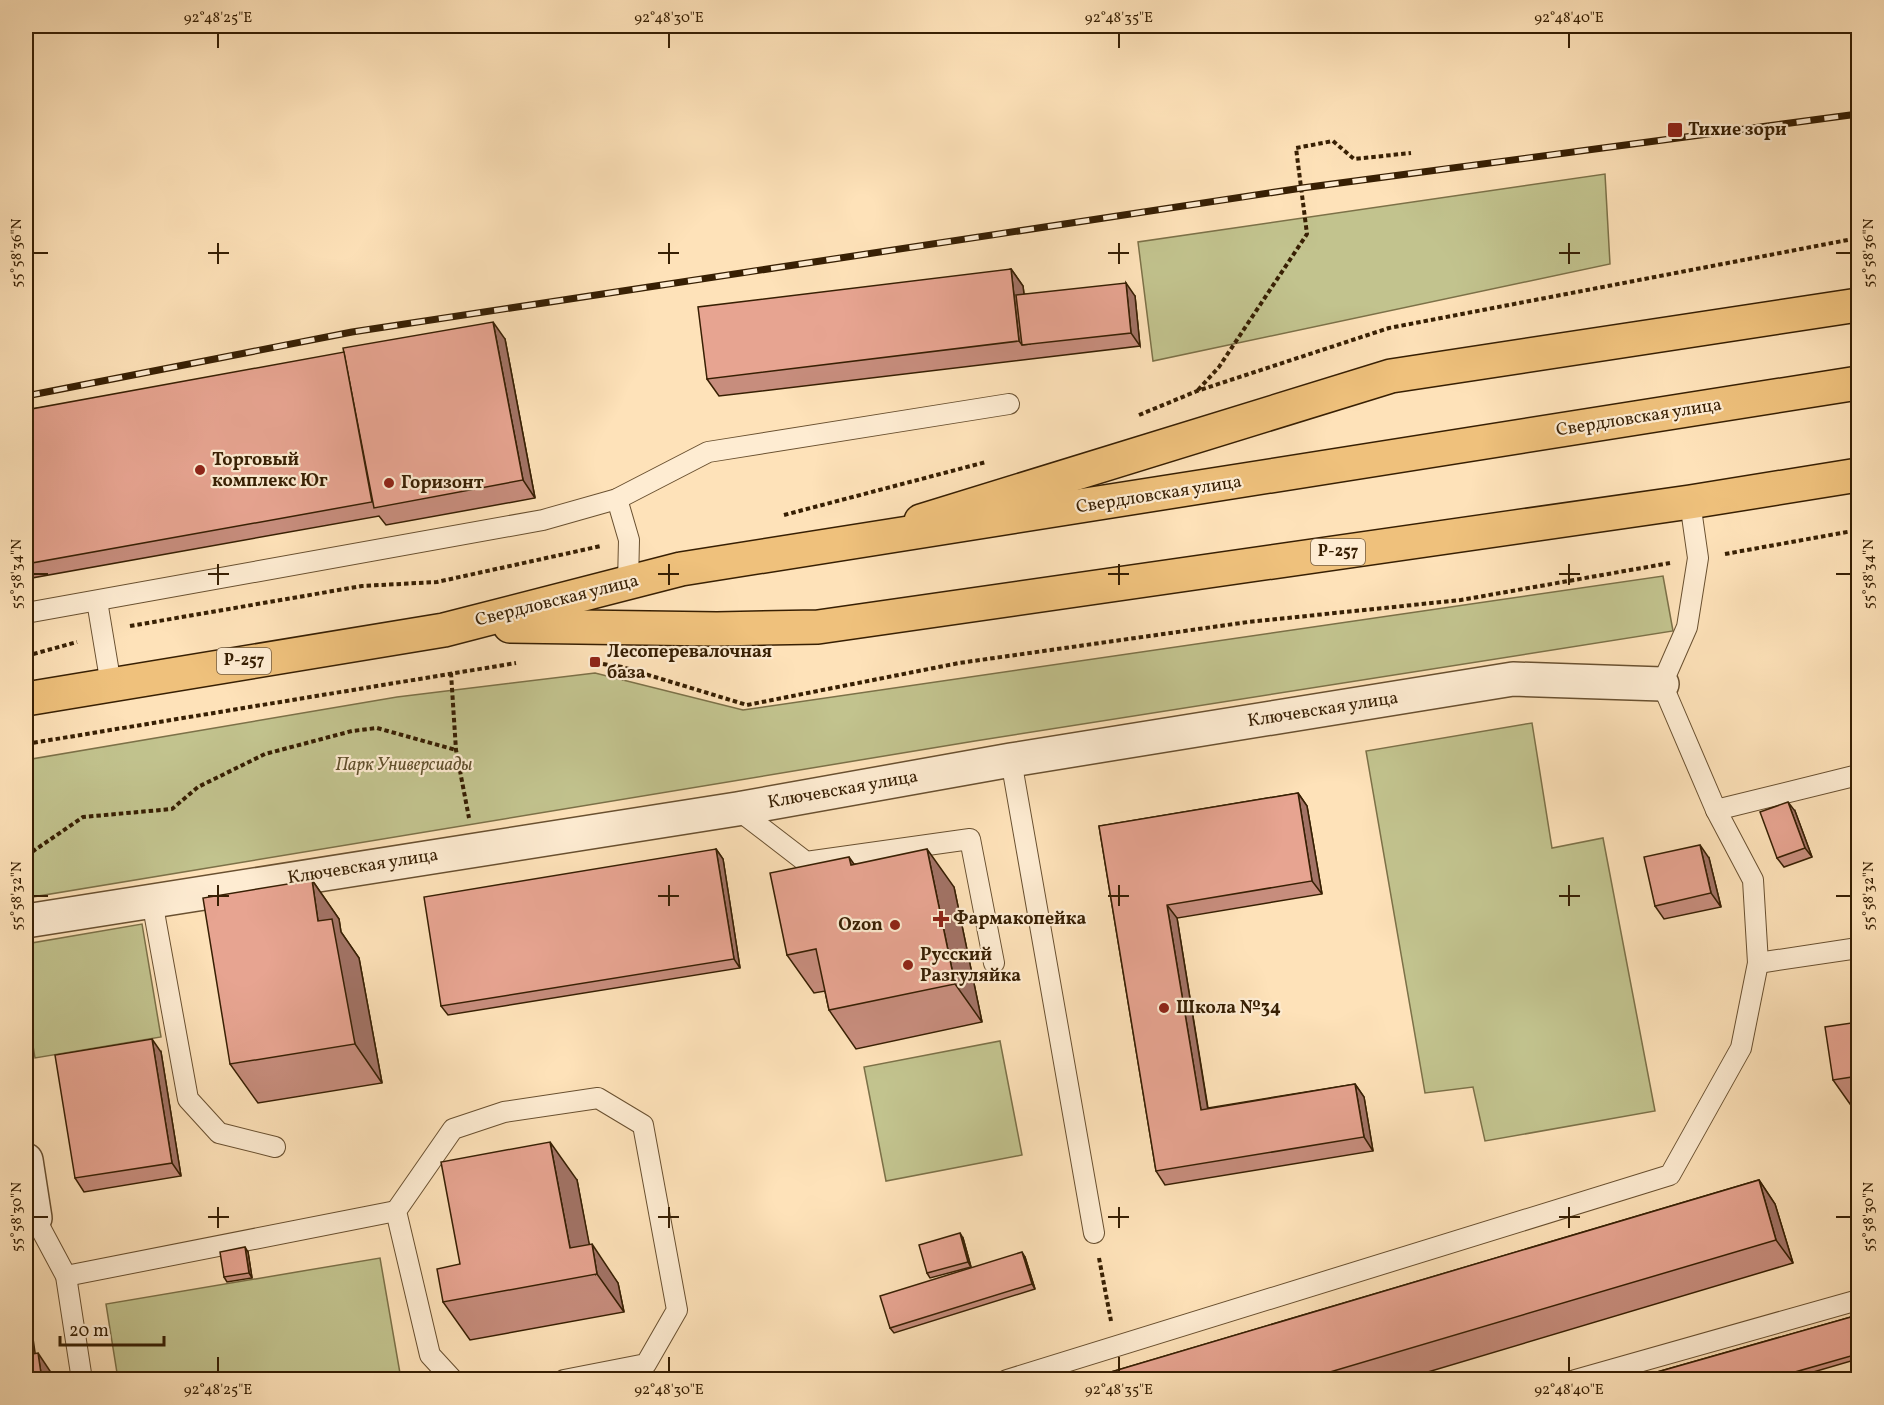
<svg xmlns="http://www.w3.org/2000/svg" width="1884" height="1405" font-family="Vollkorn,serif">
  <rect width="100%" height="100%" fill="#fee2b9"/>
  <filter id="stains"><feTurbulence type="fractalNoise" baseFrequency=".00333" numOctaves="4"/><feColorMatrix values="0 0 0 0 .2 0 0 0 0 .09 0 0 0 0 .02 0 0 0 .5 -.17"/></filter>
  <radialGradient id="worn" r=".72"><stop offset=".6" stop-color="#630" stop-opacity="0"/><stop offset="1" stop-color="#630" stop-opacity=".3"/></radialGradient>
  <g fill="#c2c38e" stroke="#7c7148" stroke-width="1.5">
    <polygon points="1605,174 1610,264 1153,361 1138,242"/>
    <polygon points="1663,576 1673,631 975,741 26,898 26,760 397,697 595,673 743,710"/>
    <polygon points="1532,723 1552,848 1603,838 1655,1111 1485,1141 1473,1087 1425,1093 1366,751"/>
    <polygon points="142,924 161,1037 35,1058 26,1003 26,944"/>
    <polygon points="1000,1041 1022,1155 886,1181 864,1067"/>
    <polygon points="380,1258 401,1379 118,1379 106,1304"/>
  </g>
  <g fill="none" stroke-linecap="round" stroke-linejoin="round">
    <defs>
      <g id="service">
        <polyline points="617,499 629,540 628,583"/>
        <polyline points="97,601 111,685"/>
        <polyline points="26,613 543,520 617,499 708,452 1009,404"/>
        <polyline points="1011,760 1094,1233"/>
        <polyline points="737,809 806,862 970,839 994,963"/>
        <polyline points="1716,810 1858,775"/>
        <polyline points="152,901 188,1099 219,1133 275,1147"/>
        <polyline points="1758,963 1858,948"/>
        <polyline points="26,1219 35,1218 66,1276 82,1380"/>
        <polyline points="66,1276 396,1211"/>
        <polyline points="453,1380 430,1355 396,1211 453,1129 504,1112 598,1098 643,1125 677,1310 646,1364 564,1380"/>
        <polyline points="1007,1380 1670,1175 1741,1048 1758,963 1753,880 1716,810 1662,684 1687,627 1698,558 1690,502"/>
        <polyline points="1575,1380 1858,1300"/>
      </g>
      <g id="minor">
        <polyline points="26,921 737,809 1011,760 1513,679 1662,684"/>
        <polyline points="26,1160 35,1218"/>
      </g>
      <polyline id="primary" points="921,521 1391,376 1858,305"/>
      <g id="trunk">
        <polyline points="510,626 717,629 818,627 1690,502 1858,475"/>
        <polyline points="26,699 444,630 681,569 1858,383"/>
      </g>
    </defs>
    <use href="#service" stroke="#695030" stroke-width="22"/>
    <use href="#minor" stroke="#695030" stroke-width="36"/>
    <use href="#primary" stroke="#371f03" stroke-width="36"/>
    <use href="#trunk" stroke="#371f03" stroke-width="36"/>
    <g stroke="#371f03" stroke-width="4" stroke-dasharray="4.5 3" stroke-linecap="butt">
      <polyline points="1198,390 1219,367 1307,234 1296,148 1333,141 1354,159 1411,153"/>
      <polyline points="1139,415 1197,391 1389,328 1858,238"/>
      <polyline points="784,515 986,462"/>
      <polyline points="1725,554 1858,530"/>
      <polyline points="130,626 362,586 437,582 601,546"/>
      <polyline points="26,656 77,642"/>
      <polyline points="603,664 622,667 747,705 959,663 1248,622 1461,600 1670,563"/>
      <polyline points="451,673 456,750 469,818"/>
      <polyline points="26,744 516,663"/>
      <polyline points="26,856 83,817 172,809 198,787 265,754 352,731 377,728 456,750"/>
      <polyline points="1099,1258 1111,1321"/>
    </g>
    <use href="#service" stroke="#feecd2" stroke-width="20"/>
    <use href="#minor" stroke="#feecd2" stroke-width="33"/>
    <use href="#primary" stroke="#efc17c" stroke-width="33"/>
    <use href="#trunk" stroke="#efc17c" stroke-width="33"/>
    <defs>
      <polyline id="rail" points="26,396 352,332 1302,188 1858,114"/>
    </defs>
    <use href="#rail" stroke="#371f03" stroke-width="7"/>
    <use href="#rail" stroke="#feecd2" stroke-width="4.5" stroke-dasharray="14" stroke-linecap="butt"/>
  </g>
  <g fill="#c78d7d" stroke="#371f03" stroke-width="1.5">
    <polygon points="1011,269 1023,286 1024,294 1135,296 1140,346 719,396 707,379"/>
    <polygon points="505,339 535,498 386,525 379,516 26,579 26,410"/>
    <polygon points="1298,793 1307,806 1322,894 1177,918 1208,1108 1355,1084 1364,1097 1373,1151 1165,1185 1156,1171 1099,826"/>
    <polygon points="1795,811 1812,857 1784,867 1777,858"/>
    <polygon points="716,849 723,859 740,968 448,1015 441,1006"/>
    <polygon points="1709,858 1721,907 1664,919 1655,906"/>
    <polygon points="855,864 954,887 982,1022 856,1049 829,1010 825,991 814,993 787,955"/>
    <polygon points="312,880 339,919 341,932 359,958 382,1083 258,1103 230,1064"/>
    <polygon points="1858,1022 1858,1110 1855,1111 1833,1080"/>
    <polygon points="161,1052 181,1176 84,1192 75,1178"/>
    <polygon points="577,1180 589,1245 618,1283 624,1312 470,1340 443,1302 460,1264"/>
    <polygon points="1759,1180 1775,1204 1793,1263 1401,1380 1084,1380"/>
    <polygon points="963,1238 971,1267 930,1278 927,1273"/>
    <polygon points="248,1252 252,1278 227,1282 224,1277"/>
    <polygon points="1025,1257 1035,1289 894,1333 890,1328"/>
    <polygon points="1858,1315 1858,1359 1786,1380 1629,1380"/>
  </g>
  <g fill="#a27366" stroke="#371f03" stroke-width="1.5">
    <polygon points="1011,269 1023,286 1030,344 1022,345 1019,341"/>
    <polygon points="1126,283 1135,296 1140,346 1131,333"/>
    <polygon points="493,322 505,339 535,498 523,480"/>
    <polygon points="1298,793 1307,806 1322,894 1312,881"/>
    <polygon points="1788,802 1795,811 1812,857 1805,848"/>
    <polygon points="1700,845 1709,858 1721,907 1711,893"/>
    <polygon points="716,849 723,859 740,968 734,959"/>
    <polygon points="927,849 954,887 982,1022 955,984"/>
    <polygon points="849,857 876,895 851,865"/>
    <polygon points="312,880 339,919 341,932 359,958 382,1083 355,1044 318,921"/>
    <polygon points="1167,905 1177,918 1210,1123 1201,1110"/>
    <polygon points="152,1039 161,1052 181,1176 172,1163"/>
    <polygon points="1355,1084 1364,1097 1373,1151 1364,1137"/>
    <polygon points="550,1142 577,1180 595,1274 570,1248"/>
    <polygon points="1759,1180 1775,1204 1793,1263 1776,1240"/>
    <polygon points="960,1233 963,1238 971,1267 968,1262"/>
    <polygon points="592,1244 618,1283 624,1312 597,1274"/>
    <polygon points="245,1247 248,1252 252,1278 249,1273"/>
    <polygon points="1022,1252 1025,1257 1035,1289 1032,1284"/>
    <polygon points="26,1290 39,1380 26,1373"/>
    <polygon points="38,1353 56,1380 42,1380"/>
  </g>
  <g fill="#e7a491" stroke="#371f03" stroke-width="1.5">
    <polygon points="1011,269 1019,341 707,379 698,307"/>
    <polygon points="1126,283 1131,333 1022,345 1016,295"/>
    <polygon points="493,322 523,480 374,508 343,348"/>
    <polygon points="344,352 372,502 26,564 26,410"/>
    <polygon points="1298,793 1312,881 1167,905 1201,1110 1355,1084 1364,1137 1156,1171 1099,826"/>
    <polygon points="1788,802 1805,848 1777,858 1760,812"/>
    <polygon points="1700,845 1711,893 1655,906 1644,857"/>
    <polygon points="716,849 734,959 441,1006 424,897"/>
    <polygon points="927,849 955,984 829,1010 816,949 787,955 770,873 849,857 851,865"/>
    <polygon points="312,880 318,921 332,919 355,1044 230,1064 203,898"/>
    <polygon points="1858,971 1858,1004 1855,972"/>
    <polygon points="1858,1022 1858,1076 1833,1080 1825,1027"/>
    <polygon points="152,1039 172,1163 75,1178 55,1055"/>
    <polygon points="550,1142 570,1248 592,1244 597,1274 443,1302 437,1269 460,1264 441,1162"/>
    <polygon points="1759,1180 1776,1240 1303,1380 1084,1380"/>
    <polygon points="960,1233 968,1262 927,1273 919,1245"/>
    <polygon points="245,1247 249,1273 224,1277 220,1252"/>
    <polygon points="1022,1252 1032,1284 890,1328 880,1296"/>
    <polygon points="1858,1315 1858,1354 1767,1380 1629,1380"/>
    <polygon points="38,1353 42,1380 26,1380 26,1355"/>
  </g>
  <path fill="none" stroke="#371f03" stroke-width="2" d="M 218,33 L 218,48M 669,33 L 669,48M 1119,33 L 1119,48M 1569,33 L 1569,48M 218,243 L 218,264M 669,243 L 669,264M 1119,243 L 1119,264M 1569,243 L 1569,264M 33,253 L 48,253M 208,253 L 229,253M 658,253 L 679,253M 1108,253 L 1129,253M 1559,253 L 1580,253M 1836,253 L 1851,253M 218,564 L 218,585M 669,564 L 669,585M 1119,564 L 1119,585M 1569,564 L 1569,585M 33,574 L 48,574M 208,574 L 229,574M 658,574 L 679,574M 1108,574 L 1129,574M 1559,574 L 1580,574M 1836,574 L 1851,574M 218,885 L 218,906M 669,885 L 669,906M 1119,885 L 1119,906M 1569,885 L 1569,906M 33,896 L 48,896M 208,896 L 229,896M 658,896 L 679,896M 1108,896 L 1129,896M 1559,896 L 1580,896M 1836,896 L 1851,896M 218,1207 L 218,1228M 669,1207 L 669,1228M 1119,1207 L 1119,1228M 1569,1207 L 1569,1228M 33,1217 L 48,1217M 208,1217 L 229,1217M 658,1217 L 679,1217M 1108,1217 L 1129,1217M 1559,1217 L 1580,1217M 1836,1217 L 1851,1217M 218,1357 L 218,1372M 669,1357 L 669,1372M 1119,1357 L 1119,1372M 1569,1357 L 1569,1372"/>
  <g fill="#8f2418" stroke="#feecd2" stroke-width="2">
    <rect x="1667" y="122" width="16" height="16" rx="3"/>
    <circle cx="200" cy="470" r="6"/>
    <circle cx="389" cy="483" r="6"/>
    <rect x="589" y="656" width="12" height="12" rx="3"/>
    <path d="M938 910h6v6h6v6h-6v6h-6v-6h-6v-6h6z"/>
    <circle cx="895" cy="925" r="6"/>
    <circle cx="908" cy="965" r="6"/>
    <circle cx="1164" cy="1008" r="6"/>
  </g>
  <g text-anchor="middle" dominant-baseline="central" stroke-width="4.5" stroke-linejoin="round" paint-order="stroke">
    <g fill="#feecd2" stroke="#735c41" stroke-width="1.5">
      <rect x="1311" y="539" width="54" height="26" rx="4.5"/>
      <rect x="217" y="648" width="54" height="26" rx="4.5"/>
    </g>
    <g font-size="16" font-weight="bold" fill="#371f03">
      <text x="1338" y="552">Р-257</text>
      <text x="244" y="661">Р-257</text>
    </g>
    <g font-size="18" font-weight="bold" fill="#371f03" stroke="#feecd2" text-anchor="start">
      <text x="1688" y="130">Тихие зори</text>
      <text x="212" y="460">Торговый<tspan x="212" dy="21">комплекс Юг</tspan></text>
      <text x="401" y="483">Горизонт</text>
      <text x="607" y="652">Лесоперевалочная<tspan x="607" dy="21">база</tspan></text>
      <text x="953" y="919">Фармакопейка</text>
      <text x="883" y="925" text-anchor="end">Ozon</text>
      <text x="920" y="955">Русский<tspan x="920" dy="21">Разгуляйка</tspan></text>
      <text x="1176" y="1008">Школа №34</text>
    </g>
    <g font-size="18" fill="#371f03" stroke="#feecd2">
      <text transform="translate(1639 418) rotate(-9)">Свердловская улица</text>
      <text transform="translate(1159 495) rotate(-9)">Свердловская улица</text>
      <text transform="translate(557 601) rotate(-14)">Свердловская улица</text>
      <text transform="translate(1323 710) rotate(-9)">Ключевская улица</text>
      <text transform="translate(843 790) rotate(-10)">Ключевская улица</text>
      <text transform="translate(363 867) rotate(-9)">Ключевская улица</text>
    </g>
    <g font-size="18" font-style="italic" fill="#61502d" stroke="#feecd2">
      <text x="404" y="765">Парк Универсиады</text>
    </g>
  </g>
  <rect width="1884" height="1405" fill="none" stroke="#fee2b9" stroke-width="66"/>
  <path d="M60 1336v9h104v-9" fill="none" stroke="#371f03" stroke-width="3"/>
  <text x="69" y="1336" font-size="18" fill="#371f03" stroke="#feecd2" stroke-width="4.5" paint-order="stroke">20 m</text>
  <rect x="33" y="33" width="1818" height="1339" fill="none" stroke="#371f03" stroke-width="2"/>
  <g font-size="15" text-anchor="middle" fill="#371f03">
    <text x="218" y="22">92°48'25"E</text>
    <text x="669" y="22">92°48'30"E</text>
    <text x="1119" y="22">92°48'35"E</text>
    <text x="1569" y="22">92°48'40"E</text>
    <text transform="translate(16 253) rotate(-90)" y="5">55°58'36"N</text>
    <text transform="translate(1868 253) rotate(-90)" y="5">55°58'36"N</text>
    <text transform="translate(16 574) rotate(-90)" y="5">55°58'34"N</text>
    <text transform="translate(1868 574) rotate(-90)" y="5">55°58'34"N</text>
    <text transform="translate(16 896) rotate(-90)" y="5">55°58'32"N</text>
    <text transform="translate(1868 896) rotate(-90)" y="5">55°58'32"N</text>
    <text transform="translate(16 1217) rotate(-90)" y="5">55°58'30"N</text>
    <text transform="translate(1868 1217) rotate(-90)" y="5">55°58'30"N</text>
    <text x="218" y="1394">92°48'25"E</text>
    <text x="669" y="1394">92°48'30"E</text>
    <text x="1119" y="1394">92°48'35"E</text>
    <text x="1569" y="1394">92°48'40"E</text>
  </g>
  <rect width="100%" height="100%" filter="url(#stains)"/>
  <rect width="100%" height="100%" fill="url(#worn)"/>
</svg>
